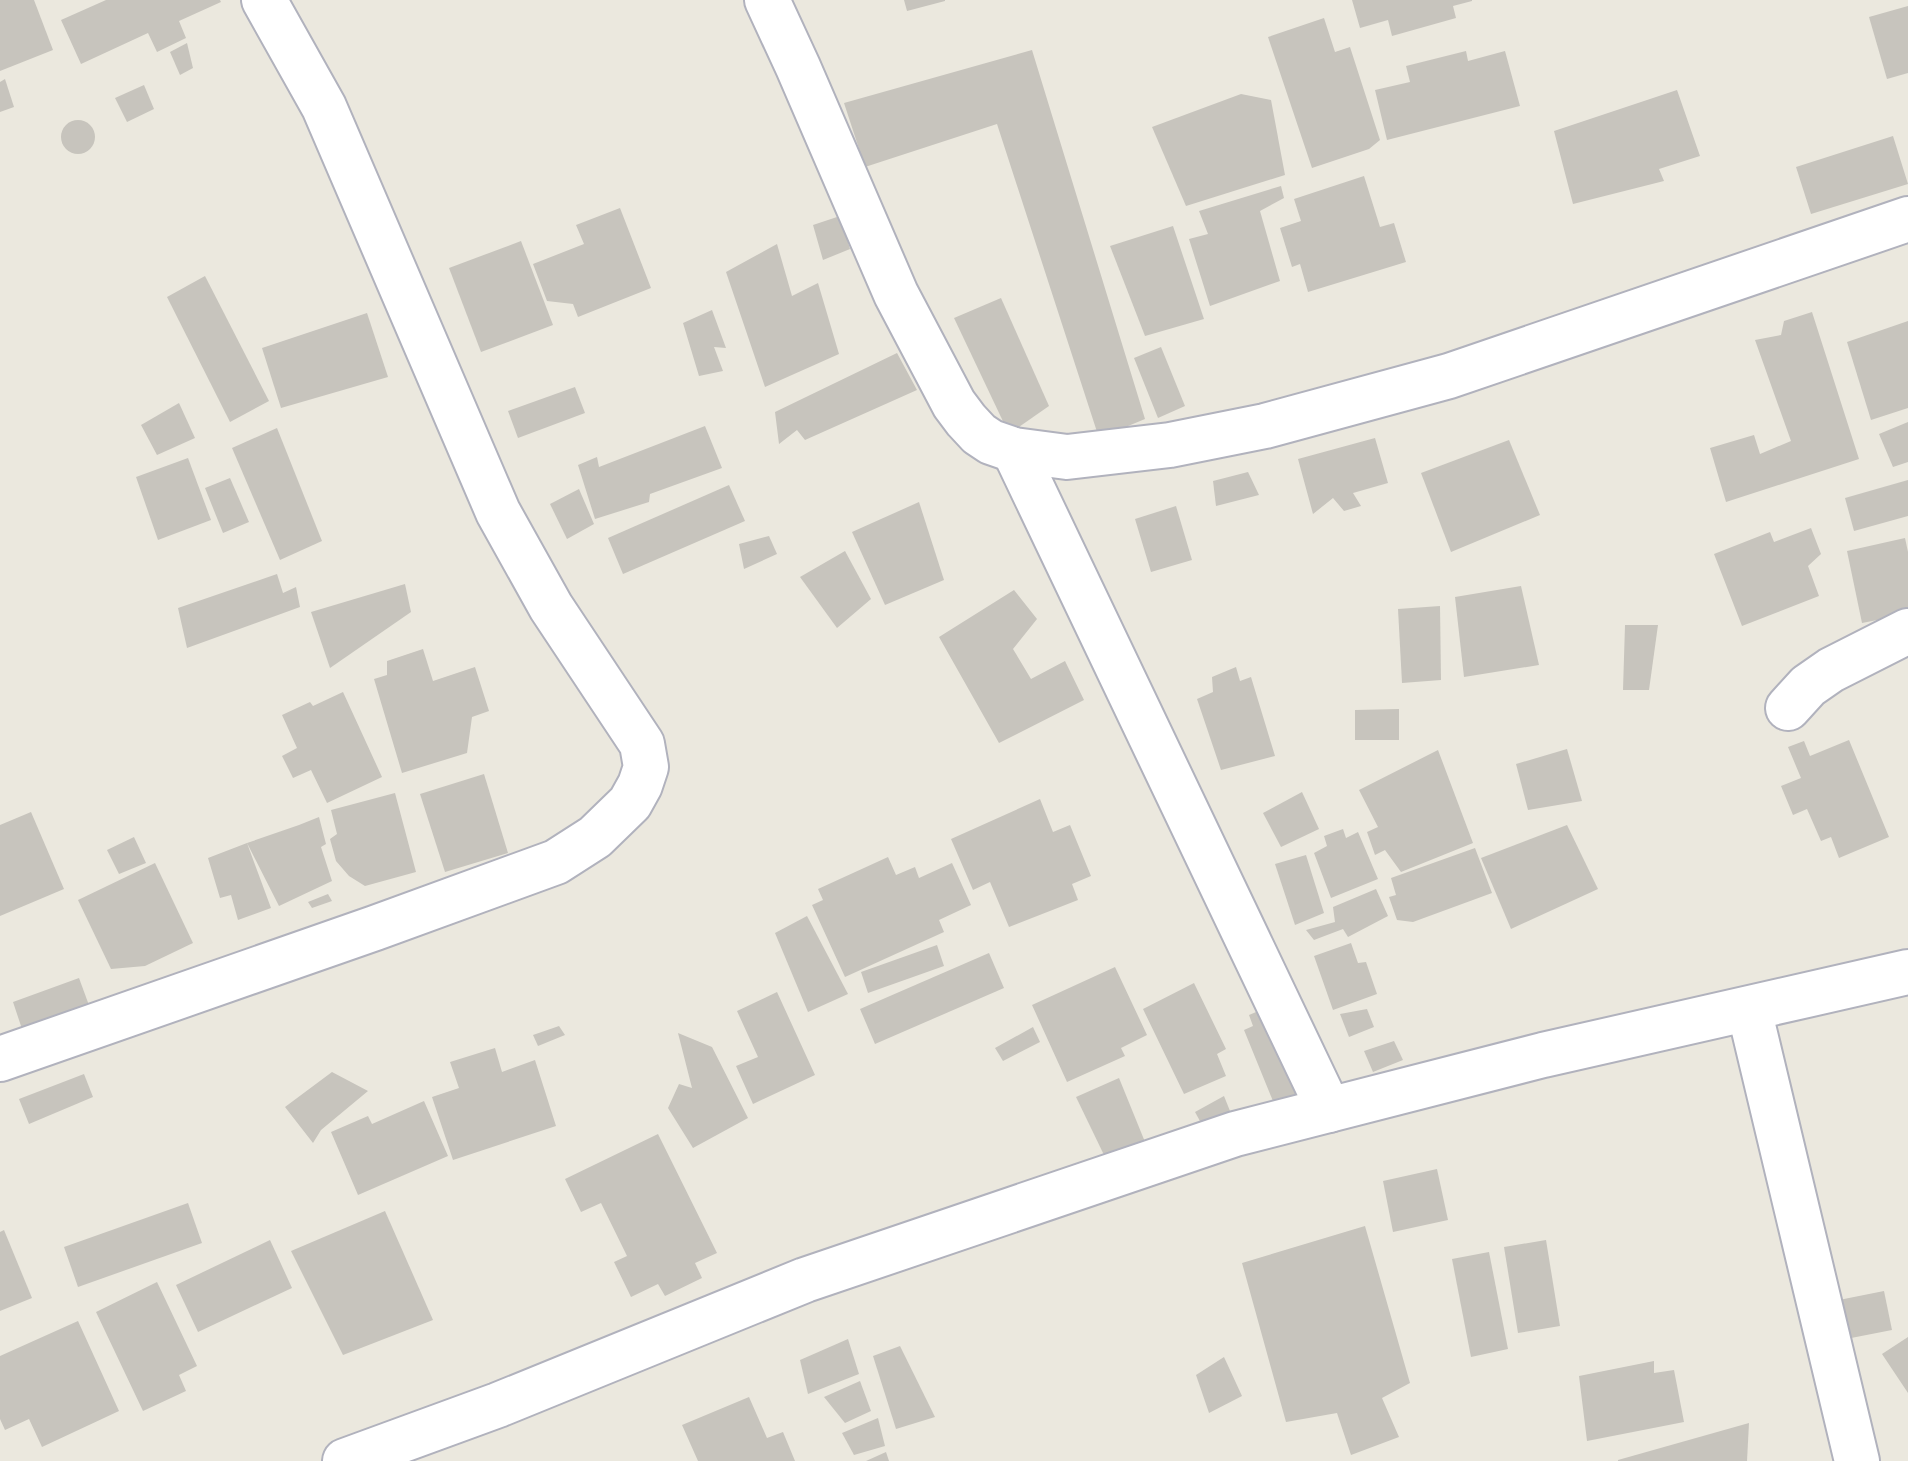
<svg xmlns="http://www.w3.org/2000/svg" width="1908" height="1461" font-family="'Varela Round',sans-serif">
  <rect width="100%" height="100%" fill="#ebe8de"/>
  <g fill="#c7c4bd">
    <polygon points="0,0 34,0 53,50 0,71"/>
    <polygon points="106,0 220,0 221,2 179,21 186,38 157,52 148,33 81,64 61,20"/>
    <polygon points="904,0 945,0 945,1 907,11"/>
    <polygon points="1352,0 1472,0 1472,1 1453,6 1456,18 1392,36 1388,20 1360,28"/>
    <polygon points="1908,6 1908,73 1887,79 1869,17"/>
    <polygon points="1324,18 1335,52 1350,47 1380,140 1369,149 1312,168 1268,37"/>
    <polygon points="187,43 193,68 180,75 170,52"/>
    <polygon points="1032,50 1145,419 1099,438 997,124 865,167 844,103"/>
    <polygon points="1466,51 1468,61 1505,51 1520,106 1387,140 1375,90 1410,82 1406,66"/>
    <polygon points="5,79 14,107 0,112 0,82"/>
    <polygon points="144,85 154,109 127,122 115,98"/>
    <polygon points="1677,90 1700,156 1659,169 1664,181 1573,204 1554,131"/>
    <polygon points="1241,94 1271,100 1285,175 1186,206 1152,127"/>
    <circle cx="78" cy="137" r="17"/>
    <polygon points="1893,136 1908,184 1811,214 1796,167"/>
    <polygon points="1364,176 1380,227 1394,223 1406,262 1308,292 1300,264 1292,267 1280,228 1301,221 1294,199"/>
    <polygon points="1281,186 1284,198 1260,211 1280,281 1210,306 1189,239 1208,234 1199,211"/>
    <polygon points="620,208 651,288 578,317 573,304 547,301 533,264 584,244 576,225"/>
    <polygon points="840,216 850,249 823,260 813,225"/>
    <polygon points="1173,226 1204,319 1145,336 1110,246"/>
    <polygon points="521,241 553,325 481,352 449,268"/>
    <polygon points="777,244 792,296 818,283 839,354 765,387 726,272"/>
    <polygon points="205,276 269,401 230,422 167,297"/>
    <polygon points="1001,298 1049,406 1009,434 954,318"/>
    <polygon points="712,310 726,348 714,347 723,371 699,376 683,323"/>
    <polygon points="1812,312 1859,459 1726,502 1710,448 1754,435 1760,454 1791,441 1755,340 1781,335 1784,321"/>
    <polygon points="367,313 388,377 281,408 262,348"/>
    <polygon points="1908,321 1908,408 1871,420 1847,342"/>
    <polygon points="1161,347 1185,406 1158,418 1134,358"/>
    <polygon points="897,353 917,390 805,440 797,430 779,444 775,412"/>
    <polygon points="575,387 585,413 518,438 508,411"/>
    <polygon points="179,403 195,438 157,455 141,425"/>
    <polygon points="1908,422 1908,462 1893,467 1879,434"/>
    <polygon points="705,426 722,468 650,494 649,502 595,519 578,465 597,457 599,467"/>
    <polygon points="277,428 322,541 280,560 232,448"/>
    <polygon points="1375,438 1388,483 1353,493 1361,506 1344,511 1333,498 1313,514 1298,459"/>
    <polygon points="1509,440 1540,515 1451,552 1421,473"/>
    <polygon points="188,458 211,520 158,540 136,477"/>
    <polygon points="1248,472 1259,495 1216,506 1213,481"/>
    <polygon points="230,478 249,522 223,533 205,488"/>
    <polygon points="1908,480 1908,516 1854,531 1845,498"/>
    <polygon points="729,485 745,521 623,574 608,538"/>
    <polygon points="579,489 594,524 567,539 550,504"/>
    <polygon points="919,502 944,580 885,605 852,532"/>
    <polygon points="1176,506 1192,560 1151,572 1135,519"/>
    <polygon points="1811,528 1821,554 1808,566 1819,596 1742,626 1714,554 1770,532 1774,542"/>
    <polygon points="769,536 777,554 744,569 739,544"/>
    <polygon points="1905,538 1908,552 1908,614 1862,623 1847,551"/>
    <polygon points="845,551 871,599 837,628 800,577"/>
    <polygon points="277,574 283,593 296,587 300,607 187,648 178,608"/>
    <polygon points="405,584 411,612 330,668 311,612"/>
    <polygon points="1521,586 1539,665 1464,677 1455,597"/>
    <polygon points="1014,590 1037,619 1013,649 1031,679 1065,661 1084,700 999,743 939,637"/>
    <polygon points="1440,606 1441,680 1402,683 1398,609"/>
    <polygon points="1625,625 1658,625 1649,690 1623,690"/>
    <polygon points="423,649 433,681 475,667 489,711 472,717 467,753 402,773 374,679 387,675 387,661"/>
    <polygon points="1236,667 1240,681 1251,677 1275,756 1221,770 1197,699 1213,692 1212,677"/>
    <polygon points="343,692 382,777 327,803 311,770 293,778 282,756 297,748 282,715 310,702 313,706"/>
    <polygon points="1399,709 1399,740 1355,740 1355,710"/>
    <polygon points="1849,740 1889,837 1839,858 1831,837 1821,841 1807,809 1793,815 1781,786 1801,778 1788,747 1804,741 1810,756"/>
    <polygon points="1567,749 1582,801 1528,810 1516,764"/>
    <polygon points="1438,750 1473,843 1401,872 1385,850 1375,855 1367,832 1378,827 1359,790"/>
    <polygon points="484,774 508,853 445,872 420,794"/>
    <polygon points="1302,792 1319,829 1281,847 1263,813"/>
    <polygon points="395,793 416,872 365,886 349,876 336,861 330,839 337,834 331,810"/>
    <polygon points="1040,799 1053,832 1070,825 1091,876 1072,884 1078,900 1009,927 990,882 973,890 951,839"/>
    <polygon points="31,812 64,889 0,916 0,825"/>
    <polygon points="319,817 326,844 321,847 332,881 279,906 247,843 271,908 238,920 231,895 220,898 208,858 247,843 299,825"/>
    <polygon points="1567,825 1598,889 1511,929 1481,858"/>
    <polygon points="1343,829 1346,838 1358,832 1378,879 1331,898 1314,853 1327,846 1324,836"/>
    <polygon points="134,837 146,863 119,874 107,850"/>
    <polygon points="1475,848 1492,893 1413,922 1397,920 1389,897 1396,895 1391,878"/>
    <polygon points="1306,855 1324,913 1295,925 1275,864"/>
    <polygon points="888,857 896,875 915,867 919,878 952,863 971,905 939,920 944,932 845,977 812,905 823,900 818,889"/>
    <polygon points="155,863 193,943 145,966 111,969 78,900"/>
    <polygon points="1376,889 1388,916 1348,937 1343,929 1314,940 1306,930 1335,922 1333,907"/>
    <polygon points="328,894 332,901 312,908 308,902"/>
    <polygon points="807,916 848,994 808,1012 775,933"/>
    <polygon points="1351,943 1358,963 1366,962 1377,994 1333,1010 1314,956"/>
    <polygon points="937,945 944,966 868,993 861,972"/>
    <polygon points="989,953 1004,988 875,1044 860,1009"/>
    <polygon points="1115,967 1147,1035 1121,1048 1125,1056 1067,1082 1032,1005"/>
    <polygon points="79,978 90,1008 23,1032 13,1002"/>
    <polygon points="1194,983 1226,1049 1217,1054 1226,1076 1184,1094 1143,1009"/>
    <polygon points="777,992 815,1075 753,1104 736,1066 758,1057 737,1011"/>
    <polygon points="1268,1007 1303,1095 1275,1106 1244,1030 1253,1026 1249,1015"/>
    <polygon points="1367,1009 1374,1027 1349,1037 1340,1014"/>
    <polygon points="559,1026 565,1035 538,1046 533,1035"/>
    <polygon points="1033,1027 1040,1042 1003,1061 995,1048"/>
    <polygon points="678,1033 712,1047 748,1118 693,1148 668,1108 679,1084 692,1088"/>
    <polygon points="1394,1041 1403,1060 1373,1072 1364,1051"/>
    <polygon points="495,1048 502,1072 535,1060 556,1126 453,1160 432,1097 459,1088 450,1062"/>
    <polygon points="332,1072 368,1091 321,1130 313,1143 285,1107"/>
    <polygon points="84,1074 93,1097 29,1124 19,1099"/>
    <polygon points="1119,1078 1145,1142 1104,1155 1076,1097"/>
    <polygon points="1224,1096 1234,1121 1206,1132 1195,1112"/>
    <polygon points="424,1101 448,1156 358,1195 331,1132 368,1116 372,1124"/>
    <polygon points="658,1134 717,1253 695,1263 702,1278 665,1296 658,1284 631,1297 614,1262 627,1256 601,1203 581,1212 565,1179"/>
    <polygon points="1437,1169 1448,1220 1393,1232 1383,1181"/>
    <polygon points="188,1203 202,1243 78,1287 64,1247"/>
    <polygon points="385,1211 433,1320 343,1355 291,1251"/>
    <polygon points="1365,1226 1410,1383 1382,1398 1399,1437 1351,1455 1337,1413 1286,1422 1242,1263"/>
    <polygon points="4,1230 32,1298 0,1311 0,1232"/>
    <polygon points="270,1240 292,1288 198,1332 176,1285"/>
    <polygon points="1546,1240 1560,1326 1518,1333 1504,1247"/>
    <polygon points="1489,1252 1508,1349 1471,1357 1452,1259"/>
    <polygon points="157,1282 197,1366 179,1375 186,1391 143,1411 96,1312"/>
    <polygon points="1884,1291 1892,1330 1846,1339 1839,1300"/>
    <polygon points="78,1321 119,1411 42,1447 29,1419 5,1430 0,1419 0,1356"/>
    <polygon points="1908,1337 1908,1393 1882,1354"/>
    <polygon points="848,1339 859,1374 808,1394 800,1360"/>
    <polygon points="900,1346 935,1417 896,1429 873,1356"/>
    <polygon points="1224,1357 1242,1396 1209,1413 1196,1375"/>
    <polygon points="1654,1361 1654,1373 1674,1370 1684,1422 1587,1441 1579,1376"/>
    <polygon points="860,1381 871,1411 845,1423 824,1397"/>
    <polygon points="749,1397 767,1438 783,1432 795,1461 698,1461 682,1425"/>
    <polygon points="878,1418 885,1446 854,1455 842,1433"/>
    <polygon points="1749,1423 1747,1461 1618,1461 1618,1460"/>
    <polygon points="886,1452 889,1461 866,1461"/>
  </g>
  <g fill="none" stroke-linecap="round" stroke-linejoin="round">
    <defs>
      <g id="minor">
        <polyline points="767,0 798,67 896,294 954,404 966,420 979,434 991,442 1014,450 1067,457 1170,445 1265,426 1449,376 1908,219"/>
        <polyline points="1014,450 1329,1110"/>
        <polyline points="1788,708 1808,686 1831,670 1908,631"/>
        <polyline points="1749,1009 1857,1461"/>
        <polyline points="0,1059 375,928 556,862 595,837 630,803 640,785 646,767 642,744 551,607 498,512 324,107 264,0"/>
        <polyline points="345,1461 498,1405 805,1280 1235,1134 1543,1055 1908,972"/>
      </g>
    </defs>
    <use href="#minor" stroke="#b1b2bd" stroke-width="48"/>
    <use href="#minor" stroke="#fff" stroke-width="44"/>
  </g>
</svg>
